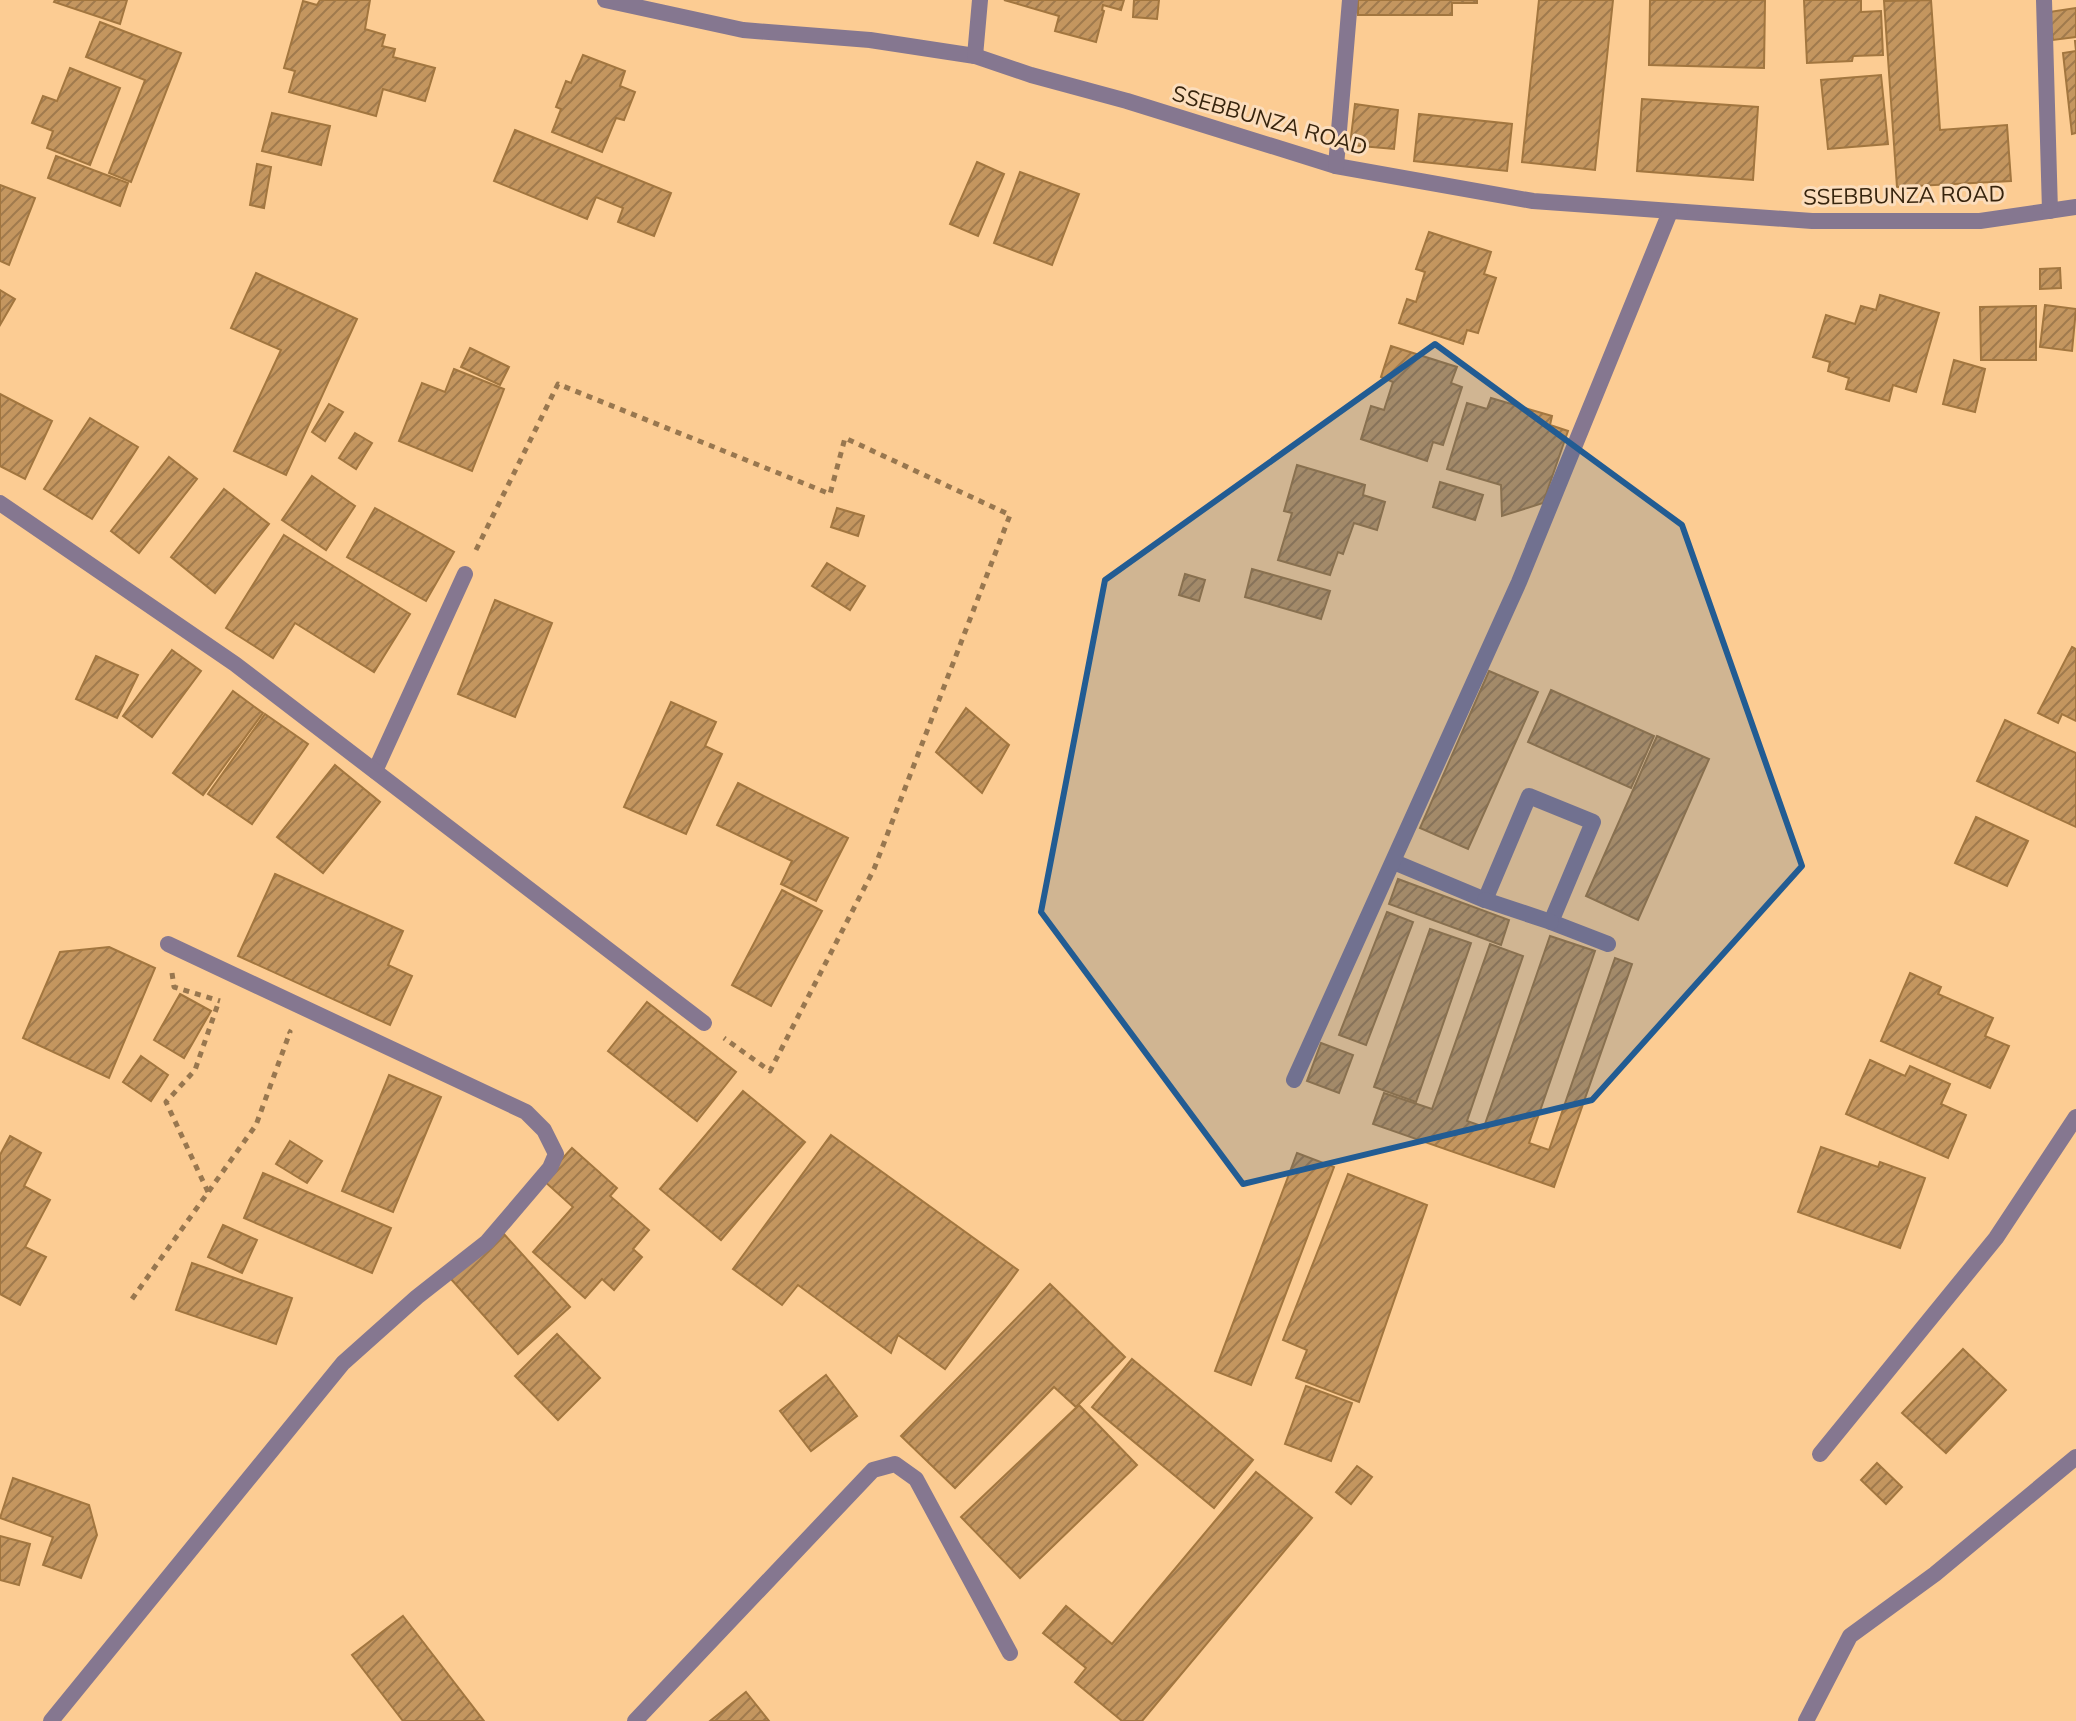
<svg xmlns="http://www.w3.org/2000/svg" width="2076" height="1721" font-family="Mulish,sans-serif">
  <defs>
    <pattern id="building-hatch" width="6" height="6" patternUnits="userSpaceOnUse" patternTransform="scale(2)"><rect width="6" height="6" fill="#c4965f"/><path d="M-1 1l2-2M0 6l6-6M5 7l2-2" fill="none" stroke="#a07a4d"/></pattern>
  </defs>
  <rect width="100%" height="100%" fill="#fccc93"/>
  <g fill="url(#building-hatch)" stroke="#a2763f" stroke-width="2">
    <polygon points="55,0 127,0 120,24 54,2"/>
    <polygon points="320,0 370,0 365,29 385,35 382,46 395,49 393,57 435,68 425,101 383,89 376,116 289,92 295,71 284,68 303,1 317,5"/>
    <polygon points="1004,0 1124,0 1121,10 1103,5 1102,10 1104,11 1096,42 1055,31 1059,16"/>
    <polygon points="1134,0 1159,0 1157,19 1133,17"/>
    <polygon points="1358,0 1477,0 1477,3 1452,3 1452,15 1358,15"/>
    <polygon points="1539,0 1613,0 1595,170 1522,162"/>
    <polygon points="1650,0 1765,0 1764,68 1649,65"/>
    <polygon points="1804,0 1861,0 1861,12 1881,11 1883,55 1853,56 1852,61 1807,63"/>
    <polygon points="1931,0 1940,130 2007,125 2011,181 1897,187 1884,1"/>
    <polygon points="2076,8 2076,37 2053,40 2049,12"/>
    <polygon points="100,22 181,53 131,182 109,173 145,80 86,57"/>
    <polygon points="2075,41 2076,41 2076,133 2072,134 2063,53 2076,51"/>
    <polygon points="583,55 625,71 620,86 635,92 624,120 616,118 602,152 552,132 561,109 556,107 566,81 571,83"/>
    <polygon points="70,68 120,88 90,165 47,148 53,131 32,123 43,96 57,101"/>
    <polygon points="1881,75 1888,144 1828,149 1821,80"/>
    <polygon points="1642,99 1758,107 1753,180 1637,171"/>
    <polygon points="1355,104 1398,110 1394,149 1350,145"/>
    <polygon points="272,113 330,126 321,165 262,151"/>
    <polygon points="1419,114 1512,124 1507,171 1414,161"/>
    <polygon points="515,130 671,193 654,236 618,222 623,208 596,197 587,219 494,181"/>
    <polygon points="56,156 128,183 120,206 48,178"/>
    <polygon points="977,162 1004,174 978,236 950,224"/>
    <polygon points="257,164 271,167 264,208 250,205"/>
    <polygon points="1020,172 1079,194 1052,265 994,243"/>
    <polygon points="0,185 35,198 9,265 0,261"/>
    <polygon points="1429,232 1491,252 1484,274 1496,278 1478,333 1467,330 1463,344 1399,323 1407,299 1416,302 1425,272 1416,269"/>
    <polygon points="2060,268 2061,288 2040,289 2040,269"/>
    <polygon points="256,273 357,319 286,475 234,451 281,350 231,328"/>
    <polygon points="0,290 15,299 0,325"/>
    <polygon points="1880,295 1939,313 1916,392 1893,385 1889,401 1846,389 1849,378 1828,371 1830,362 1813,357 1826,315 1855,324 1861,306 1876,310"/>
    <polygon points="2045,305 2076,309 2072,351 2040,347"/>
    <polygon points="2036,306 2036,360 1981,360 1980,307"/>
    <polygon points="1391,346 1457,367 1451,383 1462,387 1443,445 1433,442 1427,461 1361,439 1371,406 1384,410 1393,382 1381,377"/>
    <polygon points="470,348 509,367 500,385 461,367"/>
    <polygon points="1954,360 1985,369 1975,412 1943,404"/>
    <polygon points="454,369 504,389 472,471 399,441 422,383 445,392"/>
    <polygon points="0,394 52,421 25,479 0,466"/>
    <polygon points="1491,398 1552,416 1550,425 1568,431 1543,503 1502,516 1501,485 1447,469 1467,403 1487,409"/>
    <polygon points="329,404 343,412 325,441 312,432"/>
    <polygon points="90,418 138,447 92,519 44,489"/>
    <polygon points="355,433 372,443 356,469 339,458"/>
    <polygon points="169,457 197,479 139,553 111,531"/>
    <polygon points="1297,465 1365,485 1363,495 1385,502 1377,530 1354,523 1343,554 1338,552 1330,575 1278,560 1292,513 1284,511"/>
    <polygon points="312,476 355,506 326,550 282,520"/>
    <polygon points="1440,482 1483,495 1475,520 1433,507"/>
    <polygon points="224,489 269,524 215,593 171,557"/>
    <polygon points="375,508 454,552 426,601 347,557"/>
    <polygon points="837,508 864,516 858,536 831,527"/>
    <polygon points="284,535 410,614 374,672 295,623 273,658 226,628"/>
    <polygon points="827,563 865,586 850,610 812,586"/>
    <polygon points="1252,569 1330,591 1321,619 1245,597"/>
    <polygon points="1185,574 1205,580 1199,601 1179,595"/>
    <polygon points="495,600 552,623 515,717 458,694"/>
    <polygon points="2072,647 2076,649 2076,721 2062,714 2058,723 2038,713"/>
    <polygon points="172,650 201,671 152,737 123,716"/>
    <polygon points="96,656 138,675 117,718 76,699"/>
    <polygon points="1489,671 1538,692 1468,849 1420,828"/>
    <polygon points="1551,690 1654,736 1631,788 1528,742"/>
    <polygon points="233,691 263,713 203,795 173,773"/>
    <polygon points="671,702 716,722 705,746 722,754 686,834 624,807"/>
    <polygon points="966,708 1009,745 982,793 936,752"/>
    <polygon points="265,714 308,744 252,824 208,794"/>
    <polygon points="2005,720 2076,753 2076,827 1977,781"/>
    <polygon points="1657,736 1709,759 1638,920 1586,896"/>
    <polygon points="335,765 380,802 323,873 277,837"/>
    <polygon points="738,783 848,838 816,901 781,884 792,861 717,825"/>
    <polygon points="1976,817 2028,841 2007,886 1955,863"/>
    <polygon points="275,874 403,931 388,965 412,976 390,1025 238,956"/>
    <polygon points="1398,879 1509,920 1501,945 1389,904"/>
    <polygon points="782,890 822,911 771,1006 732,985"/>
    <polygon points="1387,912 1413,922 1366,1045 1339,1035"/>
    <polygon points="1430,929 1471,943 1416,1102 1374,1087"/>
    <polygon points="1550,936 1595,951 1529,1143 1549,1150 1615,958 1632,964 1554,1187 1373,1124 1384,1093 1432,1109 1490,944 1523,956 1467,1121 1484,1127"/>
    <polygon points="109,947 155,968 109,1078 23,1038 60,952"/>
    <polygon points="1910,973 1941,987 1938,994 1993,1018 1985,1036 2009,1046 1990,1088 1881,1041"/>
    <polygon points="180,994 211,1011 184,1058 154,1040"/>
    <polygon points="647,1002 736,1072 697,1121 608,1051"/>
    <polygon points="1321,1043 1353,1055 1339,1093 1307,1081"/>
    <polygon points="141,1056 168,1075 151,1101 123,1082"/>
    <polygon points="1870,1060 1905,1076 1910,1066 1950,1084 1941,1104 1966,1115 1948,1158 1846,1114"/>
    <polygon points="389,1075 441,1097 393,1212 342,1191"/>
    <polygon points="743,1091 805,1142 721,1240 660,1189"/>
    <polygon points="831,1135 1018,1270 945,1369 898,1335 891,1353 798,1285 782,1305 733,1269"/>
    <polygon points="10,1136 41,1153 24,1186 50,1200 25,1247 46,1257 20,1305 0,1294 0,1155"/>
    <polygon points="290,1141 322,1161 307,1183 276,1164"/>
    <polygon points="1821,1147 1878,1167 1880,1162 1925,1178 1900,1248 1798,1212"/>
    <polygon points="572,1148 617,1188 610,1196 649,1230 633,1249 642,1257 614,1290 602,1279 585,1298 533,1252 573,1207 543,1180"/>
    <polygon points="1297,1153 1334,1167 1251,1385 1215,1371"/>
    <polygon points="263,1173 391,1228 372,1273 244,1218"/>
    <polygon points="1348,1174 1427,1205 1359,1402 1296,1378 1307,1350 1283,1340"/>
    <polygon points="223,1225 257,1240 242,1273 208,1257"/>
    <polygon points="503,1233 570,1307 518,1354 451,1279"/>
    <polygon points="192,1263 292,1298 276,1344 176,1310"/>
    <polygon points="1050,1284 1125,1357 1076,1407 1054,1387 955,1488 901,1436"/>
    <polygon points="557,1334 600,1378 558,1420 515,1376"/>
    <polygon points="1963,1349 2006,1390 1946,1453 1902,1413"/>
    <polygon points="1132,1359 1253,1460 1214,1508 1092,1407"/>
    <polygon points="826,1375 857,1416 811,1451 780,1411"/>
    <polygon points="1306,1386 1352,1403 1331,1461 1285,1444"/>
    <polygon points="1079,1405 1137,1465 1020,1578 961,1517"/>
    <polygon points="1877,1463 1902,1487 1886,1504 1861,1480"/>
    <polygon points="1357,1466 1372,1477 1351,1504 1336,1492"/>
    <polygon points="1256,1472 1312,1518 1142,1721 1122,1721 1075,1682 1086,1668 1043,1633 1066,1606 1112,1644"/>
    <polygon points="13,1478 89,1505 97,1535 81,1578 43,1565 53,1537 0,1518"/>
    <polygon points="0,1536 30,1544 19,1585 0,1580"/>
    <polygon points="403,1616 484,1721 403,1721 352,1655"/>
    <polygon points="746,1692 769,1721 710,1721"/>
  </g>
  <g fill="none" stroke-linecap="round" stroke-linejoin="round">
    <g stroke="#98774f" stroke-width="5" stroke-dasharray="6 6" stroke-linecap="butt">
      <polyline points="476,550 558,384 830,494 845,438 1010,515 874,869 770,1071 724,1038"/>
      <polyline points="172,973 174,987 220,1001"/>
      <polyline points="208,1192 166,1102 195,1070 219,1001"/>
      <polyline points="132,1299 256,1125 290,1032 288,1031"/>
    </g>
    <g stroke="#857790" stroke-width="16">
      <polyline points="375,771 465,574"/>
      <polyline points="1394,862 1485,900 1529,796 1593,822 1551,922 1608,944"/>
      <polyline points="1485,900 1551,922"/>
    </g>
    <g stroke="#857790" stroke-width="16">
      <polyline points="605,0 743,30 870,40 975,56 1031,75 1127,101 1336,166 1533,201 1812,221 1980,221 2076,207"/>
      <polyline points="2044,0 2050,211"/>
      <polyline points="975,56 980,0"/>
      <polyline points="1336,166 1350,0"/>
      <polyline points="0,503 235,664 704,1023"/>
      <polyline points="1294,1080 1519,582 1670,212"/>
      <polyline points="1820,1454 1996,1238 2076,1117"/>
      <polyline points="51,1721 343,1363 417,1297 487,1242 550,1168 556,1154 544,1130 526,1112 168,944"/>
      <polyline points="635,1721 873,1470 895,1464 916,1479 1010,1653"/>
      <polyline points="1806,1721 1850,1636 1935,1574 2076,1457"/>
    </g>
  </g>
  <path fill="#225c93" fill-opacity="0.2" stroke="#225c93" stroke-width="6" stroke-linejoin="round" d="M 1435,344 L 1682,525 L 1802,866 L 1592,1100 L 1243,1184 L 1041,912 L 1105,580 Z"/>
  <g text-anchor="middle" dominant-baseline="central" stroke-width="6" stroke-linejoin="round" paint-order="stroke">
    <g font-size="22" fill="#37240d" stroke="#fbddbc">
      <text transform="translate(1270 120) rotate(16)">SSEBBUNZA ROAD</text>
      <text transform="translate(1904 195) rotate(-1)">SSEBBUNZA ROAD</text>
    </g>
  </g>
</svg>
